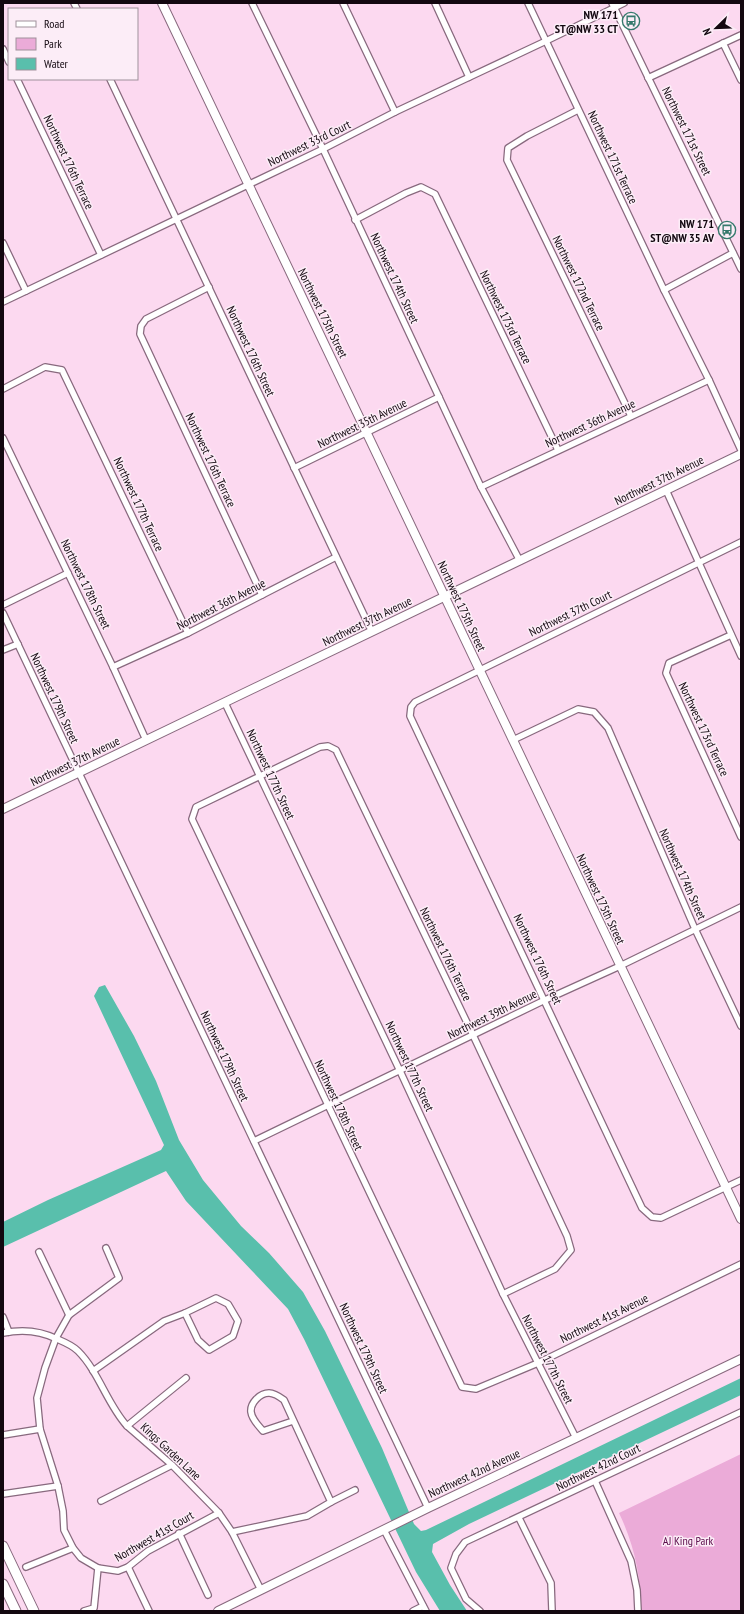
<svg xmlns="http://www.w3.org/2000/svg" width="744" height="1614" font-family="'PT Sans Narrow',sans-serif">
  <rect width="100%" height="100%" fill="#fcd9f0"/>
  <path fill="#ebabd8" d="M 741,1454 L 741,1611 L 641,1611 C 641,1576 634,1544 619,1513 Z"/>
  <polygon fill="#59bfac" points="105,985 134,1036 156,1081 179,1140 203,1180 241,1226 269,1253 303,1292 325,1331 382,1448 414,1524 421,1531 426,1530 741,1378 741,1395 469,1524 433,1544 432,1552 450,1585 467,1611 440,1611 416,1572 304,1339 288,1309 186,1201 166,1171 3,1247 3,1222 48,1200 161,1150 164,1145 94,996 99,987"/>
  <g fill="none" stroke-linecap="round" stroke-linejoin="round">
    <defs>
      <g id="street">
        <polyline points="74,3 77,9"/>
        <polyline points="252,3 323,149 481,487 520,561"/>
        <polyline points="343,3 395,112"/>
        <polyline points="435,3 469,77"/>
        <polyline points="528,3 664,290 709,380 741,450"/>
        <polyline points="612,3 741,269"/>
        <polyline points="723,43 741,80"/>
        <polyline points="3,49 9,62"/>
        <polyline points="648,78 741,35"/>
        <polyline points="17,79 101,255"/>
        <polyline points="110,79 372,632"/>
        <polyline points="578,110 527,136 508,148 507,160 631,416"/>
        <polyline points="355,220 406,193 421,187 435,194 558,450"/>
        <polyline points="3,243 26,291"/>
        <polyline points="209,287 146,319 141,326 140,334 262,595"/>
        <polyline points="664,290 733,253"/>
        <polyline points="3,302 323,149 395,112 546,41 624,3"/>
        <polyline points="3,389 45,367 62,370 188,633"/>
        <polyline points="3,438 113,667 146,740"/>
        <polyline points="294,468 439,397"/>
        <polyline points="481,487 709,380"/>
        <polyline points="666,490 741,656"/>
        <polyline points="741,542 415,702 411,707 410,716 642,1208 652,1217 661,1218 741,1180"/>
        <polyline points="3,605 68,573"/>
        <polyline points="3,613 428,1508"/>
        <polyline points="731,635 669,663 666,673 741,837"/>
        <polyline points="3,650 18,644"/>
        <polyline points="113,667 188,633 336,557"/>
        <polyline points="225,703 400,1071 503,1294 576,1438"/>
        <polyline points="513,740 578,709 594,712 608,728 695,929 741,1026"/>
        <polyline points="254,1141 545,1000 620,966 741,907"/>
        <polyline points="106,1248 119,1278 69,1315 56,1338 45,1368 37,1398 40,1429 58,1486 63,1511 64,1530 73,1548 81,1558 98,1568 118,1571 128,1567 148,1551 219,1513"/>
        <polyline points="39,1252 69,1315"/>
        <polyline points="503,1294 555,1269 571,1250 567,1236 473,1035 336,750 328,746 320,747 196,807 192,819 462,1387 476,1389 538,1363 741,1264"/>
        <polygon points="216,1298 228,1304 238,1321 233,1336 209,1350 198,1340 185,1313"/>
        <polyline points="3,1317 9,1332"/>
        <path d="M 3,1333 C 22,1329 39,1330 57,1339 C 64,1342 72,1345 78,1351 C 99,1372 107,1404 127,1426 L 172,1465 L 219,1513 L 232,1532 L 261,1590"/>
        <polyline points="93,1371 164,1321 185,1313"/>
        <polyline points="127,1426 186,1378"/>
        <polyline points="3,1435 40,1429"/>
        <polyline points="595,1481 631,1561 637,1590 638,1611"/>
        <polyline points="3,1494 58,1486"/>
        <polyline points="101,1501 172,1465"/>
        <polyline points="331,1502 355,1490"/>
        <polyline points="519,1518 551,1583 552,1611"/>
        <polyline points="384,1530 426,1611"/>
        <path d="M 232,1532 L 307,1516 L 331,1502 L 284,1400 C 280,1397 274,1393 269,1393 C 260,1393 250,1403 251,1412 C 252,1420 259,1426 263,1431 L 293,1421"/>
        <polyline points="179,1533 208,1595"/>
        <polyline points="26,1567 73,1548"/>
        <polyline points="128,1567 149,1611"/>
        <polyline points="84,1611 94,1608 98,1568"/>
        <polyline points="413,1611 423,1606"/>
        <polyline points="480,1611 466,1599 451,1568 456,1554 465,1542 741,1412"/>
      </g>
      <g id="secondary">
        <polyline points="162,3 741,1219"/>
        <polyline points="3,809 741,454"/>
        <polyline points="218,1611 428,1508 576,1438 741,1359"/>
      </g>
      <g id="primary">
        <polyline points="3,1546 34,1611"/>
        <polyline points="3,1584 16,1611"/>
      </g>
    </defs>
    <use href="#street" stroke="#88697e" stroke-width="8"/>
    <use href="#secondary" stroke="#88697e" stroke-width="10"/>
    <use href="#primary" stroke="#88697e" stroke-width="11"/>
    <use href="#street" stroke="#fff" stroke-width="5.5"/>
    <use href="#secondary" stroke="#fff" stroke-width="8"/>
    <use href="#primary" stroke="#fff" stroke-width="9"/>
  </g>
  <defs>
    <symbol id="bus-ring" viewBox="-11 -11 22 22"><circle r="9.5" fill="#fcedf7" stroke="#35796c" stroke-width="1.5"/><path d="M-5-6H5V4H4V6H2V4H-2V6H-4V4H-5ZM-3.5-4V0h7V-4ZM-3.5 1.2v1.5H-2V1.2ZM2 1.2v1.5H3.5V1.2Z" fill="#35796c"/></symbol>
  </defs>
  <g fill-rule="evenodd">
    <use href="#bus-ring" x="621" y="11" width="20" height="20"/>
    <use href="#bus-ring" x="717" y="220" width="20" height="20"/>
  </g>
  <g text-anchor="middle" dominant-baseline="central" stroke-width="3" stroke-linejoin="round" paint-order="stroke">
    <g font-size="12" font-weight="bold" fill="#130810" stroke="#fcedf7" text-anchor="end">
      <text x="618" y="14">NW 171<tspan x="618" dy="14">ST@NW 33 CT</tspan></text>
      <text x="714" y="223">NW 171<tspan x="714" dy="14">ST@NW 35 AV</tspan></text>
    </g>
    <g font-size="12" fill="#130810" stroke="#fcedf7">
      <text transform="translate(687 131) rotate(64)">Northwest 171st Street</text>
      <text transform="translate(309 143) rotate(-26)">Northwest 33rd Court</text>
      <text transform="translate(613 157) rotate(65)">Northwest 171st Terrace</text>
      <text transform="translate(69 162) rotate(65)">Northwest 176th Terrace</text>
      <text transform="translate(395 278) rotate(65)">Northwest 174th Street</text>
      <text transform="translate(579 283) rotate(64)">Northwest 172nd Terrace</text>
      <text transform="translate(323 313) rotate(64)">Northwest 175th Street</text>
      <text transform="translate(506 317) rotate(64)">Northwest 173rd Terrace</text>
      <text transform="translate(251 351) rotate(65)">Northwest 176th Street</text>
      <text transform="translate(362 423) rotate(-26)">Northwest 35th Avenue</text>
      <text transform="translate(590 423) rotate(-25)">Northwest 36th Avenue</text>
      <text transform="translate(211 460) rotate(65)">Northwest 176th Terrace</text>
      <text transform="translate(659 480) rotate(-26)">Northwest 37th Avenue</text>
      <text transform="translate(139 504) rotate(65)">Northwest 177th Terrace</text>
      <text transform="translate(86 584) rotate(64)">Northwest 178th Street</text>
      <text transform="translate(221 604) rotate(-27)">Northwest 36th Avenue</text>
      <text transform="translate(462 606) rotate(65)">Northwest 175th Street</text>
      <text transform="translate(570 613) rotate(-26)">Northwest 37th Court</text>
      <text transform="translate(367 621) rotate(-26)">Northwest 37th Avenue</text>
      <text transform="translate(55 698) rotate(65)">Northwest 179th Street</text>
      <text transform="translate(704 729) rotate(65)">Northwest 173rd Terrace</text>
      <text transform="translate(75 761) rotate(-26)">Northwest 37th Avenue</text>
      <text transform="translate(271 774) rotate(65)">Northwest 177th Street</text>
      <text transform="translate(683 874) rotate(66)">Northwest 174th Street</text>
      <text transform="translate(601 899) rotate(65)">Northwest 175th Street</text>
      <text transform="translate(446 954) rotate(64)">Northwest 176th Terrace</text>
      <text transform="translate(538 959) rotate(65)">Northwest 176th Street</text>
      <text transform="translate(492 1014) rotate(-26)">Northwest 39th Avenue</text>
      <text transform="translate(225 1056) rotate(65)">Northwest 179th Street</text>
      <text transform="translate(410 1066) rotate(65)">Northwest 177th Street</text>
      <text transform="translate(339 1105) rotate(65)">Northwest 178th Street</text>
      <text transform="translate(604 1318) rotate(-26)">Northwest 41st Avenue</text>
      <text transform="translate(364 1348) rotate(65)">Northwest 179th Street</text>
      <text transform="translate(548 1359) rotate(63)">Northwest 177th Street</text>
      <text transform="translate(171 1451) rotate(43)">Kings Garden Lane</text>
      <text transform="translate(598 1467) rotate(-26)">Northwest 42nd Court</text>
      <text transform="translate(474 1473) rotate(-25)">Northwest 42nd Avenue</text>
      <text transform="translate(154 1536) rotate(-30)">Northwest 41st Court</text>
    </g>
    <g font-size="12" fill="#5b0c4b" stroke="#fcedf7">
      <text x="688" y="1540">AJ King Park</text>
    </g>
  </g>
  <rect width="744" height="1614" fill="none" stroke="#130810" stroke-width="8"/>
  <rect x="8" y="8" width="130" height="72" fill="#fcedf7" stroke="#9f919b"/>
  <rect x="16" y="21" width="20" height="6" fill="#ffffff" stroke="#9f919b"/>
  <text x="44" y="28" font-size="12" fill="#130810">Road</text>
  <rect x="16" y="38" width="20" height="12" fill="#ebabd8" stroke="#9f919b"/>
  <text x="44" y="48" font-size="12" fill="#130810">Park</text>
  <rect x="16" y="58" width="20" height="12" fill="#59bfac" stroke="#9f919b"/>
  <text x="44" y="68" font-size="12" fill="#130810">Water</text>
  <g transform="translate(716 28) rotate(247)" stroke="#fcedf7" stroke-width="3" paint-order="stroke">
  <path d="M0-3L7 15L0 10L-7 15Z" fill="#130810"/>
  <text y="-6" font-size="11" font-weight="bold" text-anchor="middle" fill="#130810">N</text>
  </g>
</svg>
